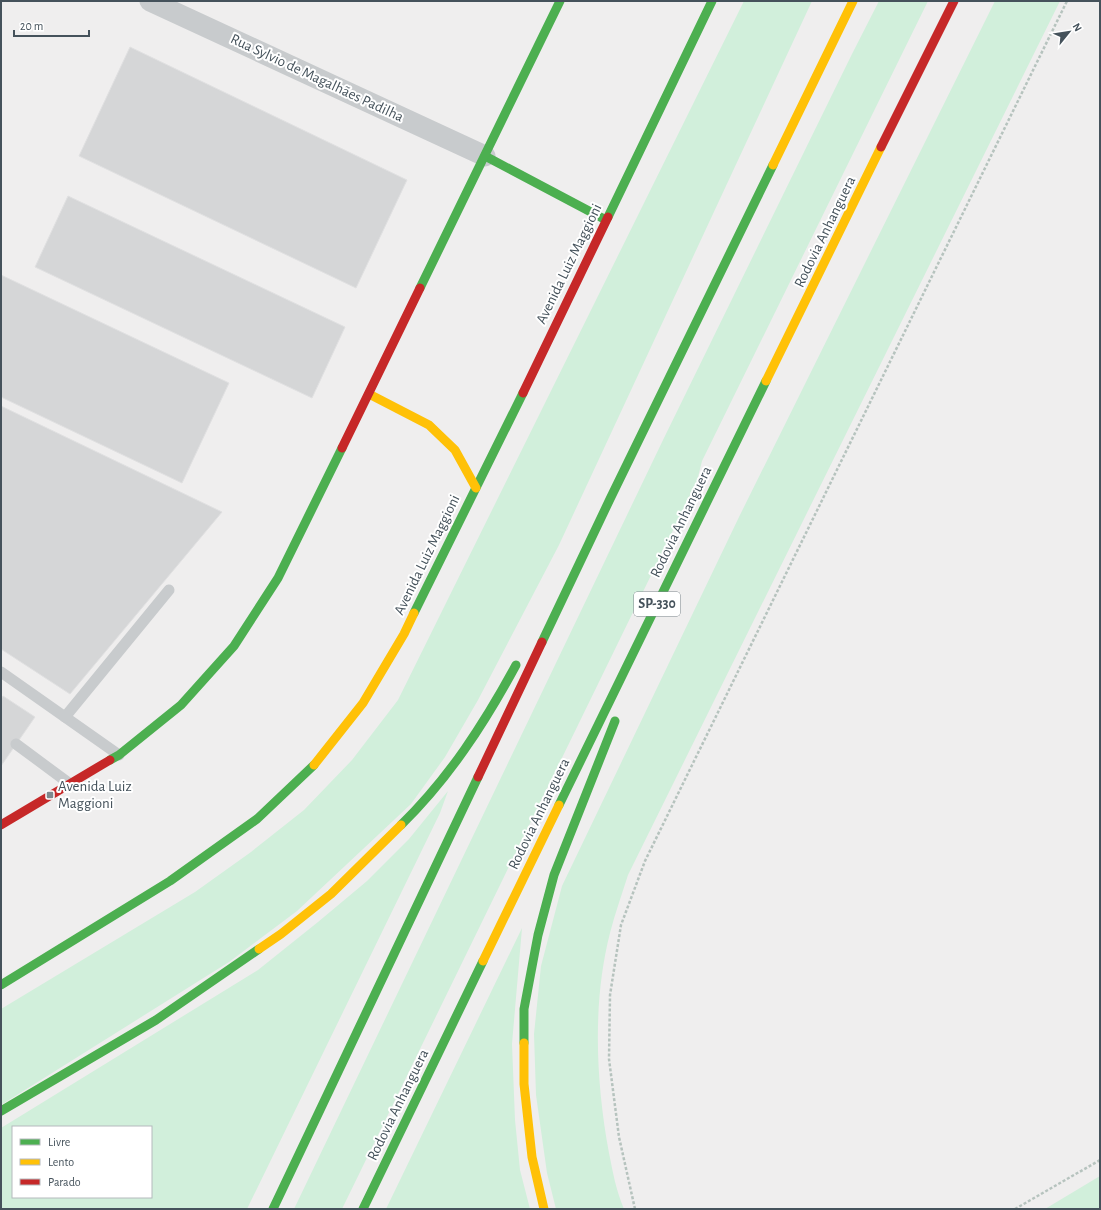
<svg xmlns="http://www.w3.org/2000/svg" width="1101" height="1210" font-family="'Alegreya Sans',sans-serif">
  <rect width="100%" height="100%" fill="#efeeee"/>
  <g fill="#d1efdb" fill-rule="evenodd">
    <polygon points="744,1 812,1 559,545 478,700 445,757 411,804 297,911 229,962 1,1105 1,1009 195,892 251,852 304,810 352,760 398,700"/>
    <polygon points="879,1 928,1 702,461 697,481 342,1209 294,1209 663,440 852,54"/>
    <path d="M 995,1 L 1060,1 L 628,875 C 622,894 615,913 610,933 C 592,1003 596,1083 609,1153 C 613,1173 616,1190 624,1209 L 556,1209 L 547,1173 L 536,1095 L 534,1034 L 541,966 L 562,886 L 739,517 Z"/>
    <path d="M 448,791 L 440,813 L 247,1209 L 1,1209 L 1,1128 L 258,970 L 318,922 L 367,881 L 409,839 ZM 13,1127 L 151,1127 L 151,1197 L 13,1197 Z"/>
    <polygon points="522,928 512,1044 515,1120 520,1170 530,1209 386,1209"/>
    <polygon points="1100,1176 1100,1209 1045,1209"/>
  </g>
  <g fill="#d5d6d7" stroke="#e0e0e1">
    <polygon points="130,47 407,180 356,288 79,156"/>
    <polygon points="68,196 345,327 312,398 35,267"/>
    <polygon points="1,275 229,383 182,483 1,397"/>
    <polygon points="1,406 222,512 70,694 1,649"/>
    <polygon points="3,696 35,717 1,766 1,699"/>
  </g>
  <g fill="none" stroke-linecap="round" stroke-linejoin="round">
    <g stroke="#b6c3be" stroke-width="2.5" stroke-dasharray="3 2" stroke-linecap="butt">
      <polyline points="635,1209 619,1137 609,1059 610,995 621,925 645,861 1067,1"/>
      <polyline points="1015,1209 1100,1160"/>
    </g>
    <g stroke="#c8cbcd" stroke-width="11">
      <polyline points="1,672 119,755"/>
      <polyline points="65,717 169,590"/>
      <polyline points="16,744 70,784"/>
    </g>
    <polyline stroke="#c8cbcd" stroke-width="21" points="150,1 485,156"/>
    <g stroke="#4caf50" stroke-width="9">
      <polyline points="485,156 606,220"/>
      <polyline points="608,217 712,1"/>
      <polyline points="420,288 560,1"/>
      <polyline points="414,613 523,393"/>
      <polyline points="542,642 610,499 773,165"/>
      <polyline points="110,760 119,755 181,705 234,646 278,578 342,448"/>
      <polyline points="559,805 766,381"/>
      <path d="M 401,825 C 449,778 484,724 516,665"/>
      <polyline points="1,985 170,881 257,819 314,765"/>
      <polyline points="524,1043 524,1009 538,935 554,875 615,721"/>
      <polyline points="1,1111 156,1020 259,949"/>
      <polyline points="273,1209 478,777"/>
      <polyline points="363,1209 483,961"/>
    </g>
    <g stroke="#ffc107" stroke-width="9">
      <polyline points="773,165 853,1"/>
      <polyline points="766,381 881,147"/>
      <polyline points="369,394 429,425 455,450 476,488"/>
      <polyline points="314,765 363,703 404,634 414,613"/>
      <polyline points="259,949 281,934 331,894 401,825"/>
      <polyline points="483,961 559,805"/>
      <polyline points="524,1043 524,1084 532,1157 544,1209"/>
    </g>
    <g stroke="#c62828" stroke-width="9">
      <polyline points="881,147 954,1"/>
      <polyline points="523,393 608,217"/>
      <polyline points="342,448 420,288"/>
      <polyline points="478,777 542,642"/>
      <polyline points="1,825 110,760"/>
    </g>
  </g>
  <rect fill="#80898e" stroke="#fff" stroke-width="1.5" x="46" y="791" width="8" height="8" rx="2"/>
  <g text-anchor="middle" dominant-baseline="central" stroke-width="4" stroke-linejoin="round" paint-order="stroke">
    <rect fill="#fff" stroke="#7d868c" stroke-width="1" x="634" y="592" width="46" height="24" rx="3"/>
    <g font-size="14" font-weight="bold" fill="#45525b">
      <text x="657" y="604">SP-330</text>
    </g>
    <g font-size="15" fill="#45525b" stroke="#fff">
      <text transform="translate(317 78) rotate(25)">Rua Sylvio de Magalhães Padilha</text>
      <text transform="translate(825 232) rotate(-64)">Rodovia Anhanguera</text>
      <text transform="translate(569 264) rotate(-64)">Avenida Luiz Maggioni</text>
      <text transform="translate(681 522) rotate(-64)">Rodovia Anhanguera</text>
      <text transform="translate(427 555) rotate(-64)">Avenida Luiz Maggioni</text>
      <text transform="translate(539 814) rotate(-64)">Rodovia Anhanguera</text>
      <text transform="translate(398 1105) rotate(-64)">Rodovia Anhanguera</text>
    </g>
    <g font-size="15" fill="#45525b" stroke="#fff" text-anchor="start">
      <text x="58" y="786">Avenida Luiz<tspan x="58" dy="17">Maggioni</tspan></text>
    </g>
  </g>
  <rect width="1101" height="1210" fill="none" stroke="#45525b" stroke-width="4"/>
  <rect x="12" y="1126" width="140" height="72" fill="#ffffff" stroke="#b5babd"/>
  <rect x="20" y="1139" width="20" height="6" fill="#4caf50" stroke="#b5babd"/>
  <text x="48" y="1146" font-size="12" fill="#45525b">Livre</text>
  <rect x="20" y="1159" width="20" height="6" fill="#ffc107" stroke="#b5babd"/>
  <text x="48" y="1166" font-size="12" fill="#45525b">Lento</text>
  <rect x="20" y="1179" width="20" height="6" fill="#c62828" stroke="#b5babd"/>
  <text x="48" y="1186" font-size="12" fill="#45525b">Parado</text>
  <g transform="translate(1069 32) rotate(60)" stroke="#ffffff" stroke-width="3" paint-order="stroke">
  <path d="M0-3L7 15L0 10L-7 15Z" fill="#45525b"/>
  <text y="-6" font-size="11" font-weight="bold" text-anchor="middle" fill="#45525b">N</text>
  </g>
  <path d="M14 30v6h75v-6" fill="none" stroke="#45525b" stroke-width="2"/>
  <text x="20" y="30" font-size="12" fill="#45525b" stroke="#ffffff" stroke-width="3" paint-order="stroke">20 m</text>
</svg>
